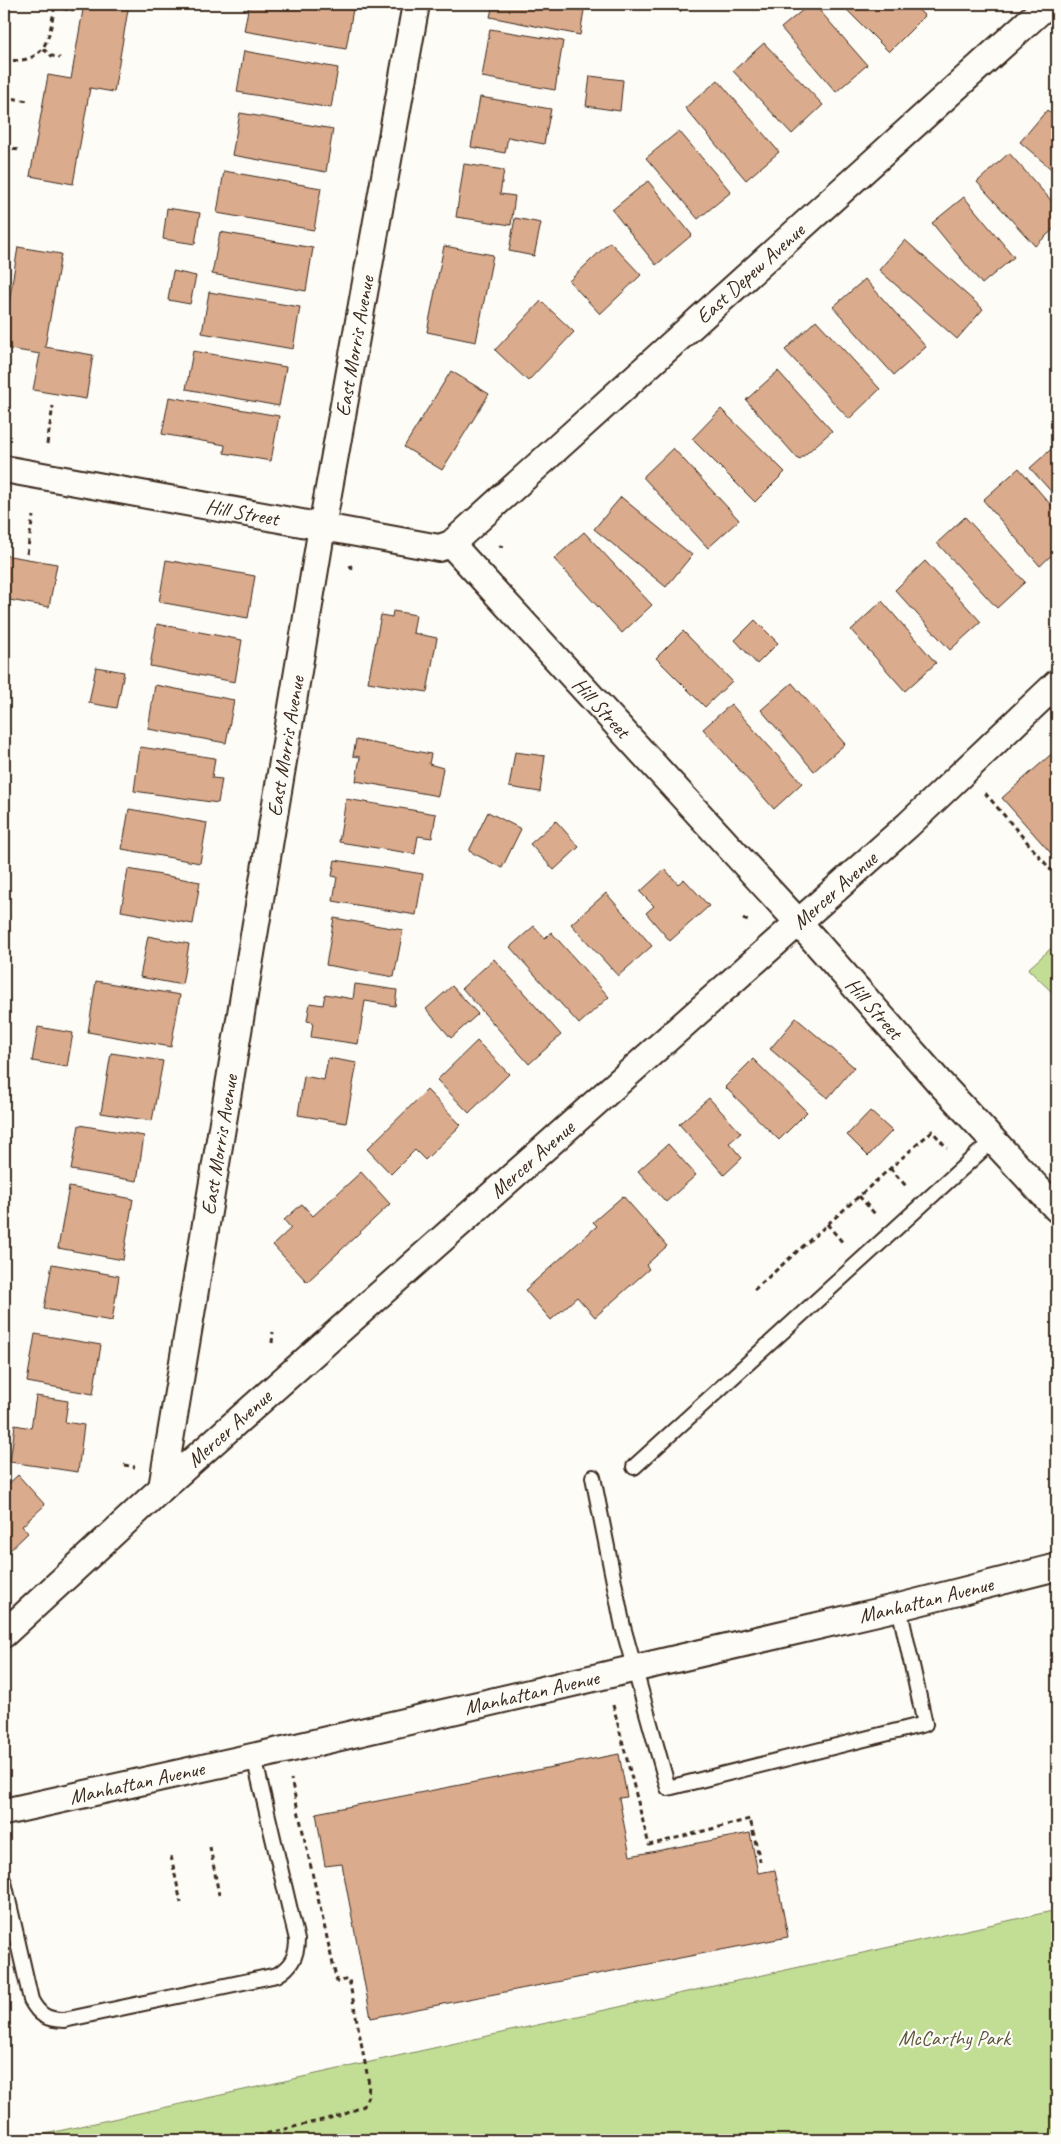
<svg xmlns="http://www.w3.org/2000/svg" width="1061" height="2144" font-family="Caveat,sans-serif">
  <rect width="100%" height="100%" fill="#fdfcf7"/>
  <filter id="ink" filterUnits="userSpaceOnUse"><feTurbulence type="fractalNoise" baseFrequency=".02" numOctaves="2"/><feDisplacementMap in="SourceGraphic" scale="10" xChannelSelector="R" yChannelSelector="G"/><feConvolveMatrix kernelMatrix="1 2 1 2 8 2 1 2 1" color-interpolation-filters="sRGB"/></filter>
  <g filter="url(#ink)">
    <g fill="#c2de95" stroke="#7e845a">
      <polygon points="1057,943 1057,997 1028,969"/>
      <polygon points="1057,1910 1057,2140 18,2140"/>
    </g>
    <g fill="#daab8c" stroke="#3b2a1e">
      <polygon points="84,4 129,4 114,92 90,88 73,184 30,176 48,75 71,79"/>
      <polygon points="249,4 325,4 353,9 346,49 244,31"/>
      <polygon points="493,4 585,4 580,35 490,17"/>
      <polygon points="672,4 688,4 680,12"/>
      <polygon points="810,4 814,4 867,65 836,92 781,28"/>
      <polygon points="841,4 912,4 925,16 889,52"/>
      <polygon points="490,29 563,41 555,90 482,77"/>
      <polygon points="764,43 823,105 792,134 733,71"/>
      <polygon points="244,51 338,68 331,108 237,92"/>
      <polygon points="590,76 623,80 620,111 586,106"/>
      <polygon points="718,80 779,152 746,180 685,108"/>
      <polygon points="480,97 551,109 544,144 508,137 505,153 471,147"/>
      <polygon points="1047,110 1057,119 1057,174 1020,142"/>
      <polygon points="240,113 333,129 326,172 232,155"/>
      <polygon points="679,131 731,192 698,219 646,158"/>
      <polygon points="1009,153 1057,207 1057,226 1035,246 977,182"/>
      <polygon points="464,164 504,170 500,194 515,196 511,225 456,217"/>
      <polygon points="224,171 321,188 314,230 217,213"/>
      <polygon points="648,181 692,235 656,265 612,210"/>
      <polygon points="964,197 1014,257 982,284 932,223"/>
      <polygon points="167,208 200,213 195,244 163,239"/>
      <polygon points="515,218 541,223 534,256 509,251"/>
      <polygon points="220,232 313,248 306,291 212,274"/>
      <polygon points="905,240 983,309 957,339 879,270"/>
      <polygon points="610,242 641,275 600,314 569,281"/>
      <polygon points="444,246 493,255 476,342 427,332"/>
      <polygon points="18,247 61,254 45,347 93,355 86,399 33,390 40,354 4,348 4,333"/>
      <polygon points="173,271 196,276 190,304 168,300"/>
      <polygon points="865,279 926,347 894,375 833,307"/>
      <polygon points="209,292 300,307 293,349 202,333"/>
      <polygon points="541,301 574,332 528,381 495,350"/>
      <polygon points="816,320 880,389 849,419 785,350"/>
      <polygon points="193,351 286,367 279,406 186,389"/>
      <polygon points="451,371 489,394 442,470 404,447"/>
      <polygon points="778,371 832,431 799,460 746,400"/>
      <polygon points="169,397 279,416 271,461 224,453 225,445 162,434"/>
      <polygon points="721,409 785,472 755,502 692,439"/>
      <polygon points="1057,444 1057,498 1030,468"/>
      <polygon points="673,448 739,520 708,548 643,477"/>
      <polygon points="1019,468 1057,512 1057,550 1040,566 983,500"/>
      <polygon points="621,497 692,555 666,587 594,529"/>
      <polygon points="965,517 1025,582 997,608 937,543"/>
      <polygon points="584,532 652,605 622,633 554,559"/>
      <polygon points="4,555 57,564 49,607 4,599"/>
      <polygon points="166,560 255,576 248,618 159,602"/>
      <polygon points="925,561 981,622 950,650 895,590"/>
      <polygon points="882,601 936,663 905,691 851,630"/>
      <polygon points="393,611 416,615 413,633 437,638 427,692 368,682 381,615 392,617"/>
      <polygon points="755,620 778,643 757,664 735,640"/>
      <polygon points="157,624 242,640 235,682 150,666"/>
      <polygon points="683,631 732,681 705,707 656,658"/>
      <polygon points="96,667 124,672 117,708 89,703"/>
      <polygon points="792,683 845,744 814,771 761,710"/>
      <polygon points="155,685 234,700 226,743 148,729"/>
      <polygon points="731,704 802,783 774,809 703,729"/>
      <polygon points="356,740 431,754 429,764 443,768 438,796 356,781 360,757 353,756"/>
      <polygon points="140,747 215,758 212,778 222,779 218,803 134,791"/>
      <polygon points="1057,749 1057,860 1002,798"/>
      <polygon points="515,752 545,756 540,792 509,787"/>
      <polygon points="346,799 436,814 432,838 418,836 415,854 339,842"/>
      <polygon points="129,809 207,823 200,863 122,849"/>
      <polygon points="488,812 521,829 502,868 469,851"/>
      <polygon points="556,821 579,847 554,870 530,844"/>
      <polygon points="335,860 423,874 416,915 333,901 337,877 332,876"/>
      <polygon points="128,869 200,882 193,924 121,911"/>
      <polygon points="665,869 678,884 684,879 709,906 670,941 646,913 654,906 640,892"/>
      <polygon points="606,893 652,946 618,976 571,924"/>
      <polygon points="334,918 403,930 394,977 326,965"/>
      <polygon points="534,926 545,938 551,932 609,997 579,1024 510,947"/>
      <polygon points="148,936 189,944 182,985 140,977"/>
      <polygon points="494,959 561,1035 529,1064 462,988"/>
      <polygon points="96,981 180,995 171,1047 88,1032"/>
      <polygon points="355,984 397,990 395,1006 365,1001 358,1044 311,1037 313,1022 307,1021 310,1003 323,1005 325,994 353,999"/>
      <polygon points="452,986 478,1014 451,1038 426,1009"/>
      <polygon points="796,1018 854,1067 828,1098 770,1049"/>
      <polygon points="38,1027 73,1033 67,1067 32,1061"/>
      <polygon points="477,1041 509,1074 469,1113 437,1080"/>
      <polygon points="111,1053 163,1061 152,1121 101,1113"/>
      <polygon points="328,1058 357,1063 346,1123 298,1115 304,1076 324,1080"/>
      <polygon points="753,1059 807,1112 779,1140 725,1087"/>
      <polygon points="427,1090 461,1125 425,1160 415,1150 391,1174 367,1149"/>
      <polygon points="709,1098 741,1133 729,1143 742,1158 724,1175 679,1124"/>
      <polygon points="870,1111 892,1131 868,1156 847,1135"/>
      <polygon points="79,1125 144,1136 137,1181 71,1170"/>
      <polygon points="668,1144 696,1175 666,1202 638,1171"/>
      <polygon points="361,1172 390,1204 307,1282 273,1245 291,1228 284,1220 302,1204 313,1216"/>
      <polygon points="69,1187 133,1199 123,1260 58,1248"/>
      <polygon points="623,1196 667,1246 646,1265 649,1269 595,1317 577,1297 551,1320 525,1290 597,1226 593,1222"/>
      <polygon points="52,1264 119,1276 112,1321 44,1309"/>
      <polygon points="35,1334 101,1345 93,1394 27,1382"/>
      <polygon points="36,1396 68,1401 65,1422 84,1425 78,1472 10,1462 15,1425 31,1428"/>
      <polygon points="18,1475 45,1505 22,1526 28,1533 4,1556 4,1488"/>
      <polygon points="619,1754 627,1797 619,1798 630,1856 750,1833 758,1873 775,1870 788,1937 371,2018 342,1864 325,1866 316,1813"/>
    </g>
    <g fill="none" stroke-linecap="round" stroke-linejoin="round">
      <defs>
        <g id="lane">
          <polyline points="634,1467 993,1140"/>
          <polyline points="593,1477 623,1627 668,1788 925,1724 899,1607"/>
          <path d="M 4,1882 L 31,2000 C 39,2015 47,2020 64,2020 L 277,1975 C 291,1967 297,1956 297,1940 L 254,1757"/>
        </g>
        <g id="street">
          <path id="s1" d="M 4,469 L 439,548 L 451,544 L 1048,4"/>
          <path id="s2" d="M 451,544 L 799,923 L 939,1082 L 1057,1209"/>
          <path id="s3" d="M 162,1488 L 322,527 L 416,4"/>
          <path id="s4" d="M 4,1634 L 162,1488 L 908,825 L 1057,683"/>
          <path id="s5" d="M 4,1812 L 284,1750 L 899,1607 L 1057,1567"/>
        </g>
      </defs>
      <use href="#lane" stroke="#3b2a1e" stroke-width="18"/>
      <use href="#street" stroke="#3b2a1e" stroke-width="30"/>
      <g stroke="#3b2a1e" stroke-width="3" stroke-dasharray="5 4" stroke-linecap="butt">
        <polyline points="54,7 73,10"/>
        <polyline points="43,49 52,56 60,58"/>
        <path d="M 4,60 C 47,65 49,39 55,4"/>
        <polyline points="4,97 28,101"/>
        <polyline points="4,148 19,150"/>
        <polyline points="47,444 53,406"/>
        <polyline points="499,546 506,547"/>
        <polyline points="27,554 33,516"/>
        <polyline points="350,565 354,573"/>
        <polyline points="985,793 1057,877"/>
        <polyline points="743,919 751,922"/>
        <polyline points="890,1168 907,1187"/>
        <polyline points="859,1196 876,1215"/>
        <polyline points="827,1224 844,1244"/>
        <polyline points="754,1290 932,1131 947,1148"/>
        <polyline points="272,1343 273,1332"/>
        <polyline points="124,1465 135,1467"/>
        <polyline points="613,1705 649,1845 750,1819 761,1865"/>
        <polyline points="210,1847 219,1895"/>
        <polyline points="171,1856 181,1903"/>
        <polyline points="240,2140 343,2115 364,2106 368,2096 369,2084 349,1979 337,1982 291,1779"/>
      </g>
      <use href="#lane" stroke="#fdfcf7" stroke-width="14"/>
      <use href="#street" stroke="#fdfcf7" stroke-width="26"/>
    </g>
  </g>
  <g text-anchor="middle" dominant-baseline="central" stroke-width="4.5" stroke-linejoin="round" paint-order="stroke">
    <g font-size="21" fill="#3b2a1e" stroke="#fdfcf7">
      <text stroke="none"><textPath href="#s1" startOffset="858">East Depew Avenue</textPath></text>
      <text stroke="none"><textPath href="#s3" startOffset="1158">East Morris Avenue</textPath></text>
      <text stroke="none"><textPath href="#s1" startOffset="242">Hill Street</textPath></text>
      <text stroke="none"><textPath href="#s2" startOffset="222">Hill Street</textPath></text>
      <text stroke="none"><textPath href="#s3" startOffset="752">East Morris Avenue</textPath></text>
      <text stroke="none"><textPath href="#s4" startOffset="1115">Mercer Avenue</textPath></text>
      <text stroke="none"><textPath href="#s2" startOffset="628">Hill Street</textPath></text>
      <text stroke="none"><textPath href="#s3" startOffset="348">East Morris Avenue</textPath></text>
      <text stroke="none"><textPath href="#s4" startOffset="710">Mercer Avenue</textPath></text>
      <text stroke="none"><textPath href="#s4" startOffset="305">Mercer Avenue</textPath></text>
      <text stroke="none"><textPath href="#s5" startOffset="946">Manhattan Avenue</textPath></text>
      <text stroke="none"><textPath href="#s5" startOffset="541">Manhattan Avenue</textPath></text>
      <text stroke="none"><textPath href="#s5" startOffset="136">Manhattan Avenue</textPath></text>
    </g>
    <g font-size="21" fill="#5d573c" stroke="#fdfcf7">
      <text x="954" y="2038">McCarthy Park</text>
    </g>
  </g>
  <rect width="1061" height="2144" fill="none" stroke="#fdfcf7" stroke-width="20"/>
  <rect x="10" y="10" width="1041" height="2124" fill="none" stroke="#3b2a1e" stroke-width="2" filter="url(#ink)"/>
</svg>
